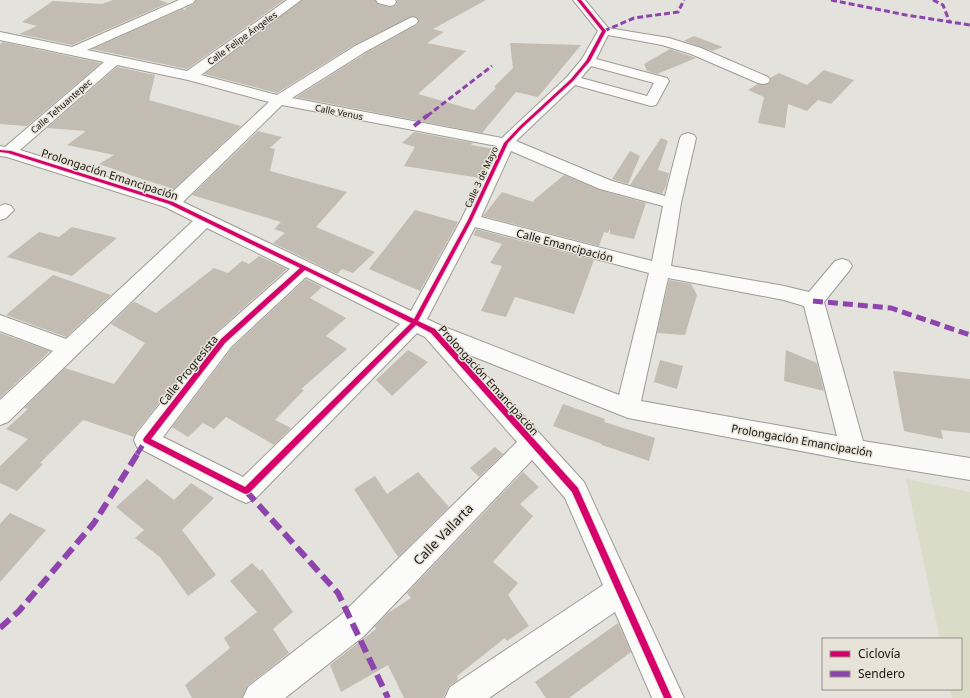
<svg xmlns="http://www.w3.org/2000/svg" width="970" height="698" font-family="'Noto Sans',sans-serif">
  <rect width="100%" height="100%" fill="#e4e2dc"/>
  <polygon fill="#d9dcc6" points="906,479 970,492 970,698 952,698 950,689 961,689 961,639 940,639"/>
  <g fill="#c2bcb2">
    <polygon points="113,0 159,0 168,3 72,45 19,34 37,26 22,22 53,1 102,4"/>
    <polygon points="196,0 284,0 187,69 92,49 183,9 186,10 186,8 194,4"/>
    <polygon points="302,0 375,0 378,4 390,7 395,6 397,3 397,0 486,0 433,29 444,32 427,43 466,51 418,94 474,110 496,88 494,87 513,68 510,43 581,45 538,97 516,92 482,133 296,97 366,53 417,25 419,20 416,17 412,16 354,45 277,93 204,74"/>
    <polygon points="694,36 723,47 712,51 684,41"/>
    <polygon points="3,42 101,63 27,126 0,124 0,44"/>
    <polygon points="670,49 696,58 657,74 647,71 644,64"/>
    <polygon points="117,67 155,75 149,100 241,126 174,189 139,178 99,164 114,155 67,145 86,131 47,128"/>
    <polygon points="824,70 854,80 831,104 818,100 807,111 788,104 785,128 758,123 764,97 748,90 758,84 768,84 771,81 770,78 779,73 807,85"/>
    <polygon points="258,131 282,137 270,148 275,149 270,171 347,192 316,227 375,252 353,273 342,269 337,274 273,243 285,233 274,229 281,222 192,195"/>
    <polygon points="414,132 473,143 471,145 494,149 480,178 404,166 415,147 402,143"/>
    <polygon points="661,138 668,141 658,170 669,173 666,186 662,194 630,185"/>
    <polygon points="630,151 640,156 628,184 612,179"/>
    <polygon points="564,175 600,190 646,203 634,239 610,234 610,229 608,233 604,232 599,246 483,216 502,192 533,202 535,199"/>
    <polygon points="415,210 458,222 420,291 369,269"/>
    <polygon points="72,227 117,238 72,276 7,257 39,232 59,237"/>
    <polygon points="476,229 594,260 574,314 515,297 506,317 481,311 502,266 490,263 502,244 473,235"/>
    <polygon points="259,256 287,269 214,334 136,432 134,437 83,420 40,463 43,464 17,491 0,483 0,466 28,439 6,429 28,409 24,408 65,368 114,384 145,343 111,324 132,303 135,302 156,313 214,268 228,273 242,261 249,264"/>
    <polygon points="53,275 111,295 66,337 6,315"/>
    <polygon points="306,279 322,287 310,298 346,318 326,336 347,349 301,389 304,390 275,420 291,428 274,445 226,417 214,429 203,423 188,437 172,427 232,348"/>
    <polygon points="669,280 691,284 697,295 685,335 657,333"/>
    <polygon points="0,333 50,351 0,398"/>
    <polygon points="408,350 428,362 392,396 376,380"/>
    <polygon points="786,350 817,363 824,391 784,381"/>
    <polygon points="660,360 683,366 677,389 654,382"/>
    <polygon points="893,371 970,379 970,433 941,430 943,439 904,431"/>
    <polygon points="563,404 605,419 604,422 655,438 649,461 602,445 602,444 553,426"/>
    <polygon points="495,447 503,454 479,477 470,468"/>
    <polygon points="418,472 449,507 398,557 354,489 375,476 387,494"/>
    <polygon points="523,472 539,487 520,504 533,516 493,562 518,583 508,595 529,626 507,641 505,638 457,676 458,680 449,686 443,698 404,698 388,665 341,692 330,665 376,629 375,626 388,613 411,598 407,593"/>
    <polygon points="147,479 174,500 191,483 214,498 182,530 216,575 188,596 160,557 135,538 144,530 116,507"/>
    <polygon points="10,513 46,530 0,582 0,524"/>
    <polygon points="252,563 260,571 262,569 293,612 273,629 289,653 247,686 242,698 192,698 185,685 230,648 224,638 257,612 230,581"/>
    <polygon points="618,623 631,652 569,698 546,698 535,682"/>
  </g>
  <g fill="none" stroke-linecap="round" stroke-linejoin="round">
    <defs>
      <g id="street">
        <path d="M 179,0 L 195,0 L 193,3 L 87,50 L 187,71 L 287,0 L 301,0 L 201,75 L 277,95 L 355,46 L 412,17 L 416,18 L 418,21 L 416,24 L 365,52 L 292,98 L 502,138 L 567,77 L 582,59 L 598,31 L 573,0 L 585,0 L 608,28 L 669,38 L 701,48 L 768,77 L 770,80 L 768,83 L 763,84 L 758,83 L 691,54 L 662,45 L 608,35 L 596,59 L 667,78 L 669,81 L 656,105 L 651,106 L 575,85 L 516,141 L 612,181 L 665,196 L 680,138 L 682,135 L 688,133 L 694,135 L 696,138 L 681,203 L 671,266 L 784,286 L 809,292 L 835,261 L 842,259 L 849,261 L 852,266 L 849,271 L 824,302 L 863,441 L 970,458 L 970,480 L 853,461 L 628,418 L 467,354 L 584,482 L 684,698 L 652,698 L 615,612 L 489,698 L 445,698 L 450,687 L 603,585 L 565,498 L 532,460 L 364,636 L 285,698 L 243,698 L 248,687 L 342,614 L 517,442 L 425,337 L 417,333 L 255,499 L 246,503 L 237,499 L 137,447 L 134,440 L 137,433 L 215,335 L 290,269 L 207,228 L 8,422 L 0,425 L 0,400 L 53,351 L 0,331 L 0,315 L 66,339 L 193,221 L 165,207 L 7,157 L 0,156 L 0,146 L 5,147 L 104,62 L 0,40 L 0,32 L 72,47 ZM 117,65 L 188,80 L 269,102 L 168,196 L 20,150 ZM 591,66 L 654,83 L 647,96 L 581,78 ZM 282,105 L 497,146 L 461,220 L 411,311 L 183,202 ZM 511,151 L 600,189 L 663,206 L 652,261 L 481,217 ZM 475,227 L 649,273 L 619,395 L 442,326 L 427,319 ZM 306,277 L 400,324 L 243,477 L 163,437 L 231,347 ZM 668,278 L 784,300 L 804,306 L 837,436 L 641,401 Z"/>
        <polygon points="376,0 395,0 396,2 394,5 390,6 378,3"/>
        <polygon points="5,204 11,206 14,210 6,218 0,220 0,206"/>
      </g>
    </defs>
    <use href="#street" stroke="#9c9b97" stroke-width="2"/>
    <use href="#street" fill="#fbfbfa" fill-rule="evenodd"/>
    <g stroke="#8e44ad" stroke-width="3" stroke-dasharray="6 3" stroke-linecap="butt">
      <polyline points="831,0 906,15 970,25"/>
      <polyline points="933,0 943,5 950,23"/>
      <polyline points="604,31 634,18 678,12 684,0"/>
      <polyline points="427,116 492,66"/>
    </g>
    <polyline stroke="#8e44ad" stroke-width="4" stroke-dasharray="8 4" stroke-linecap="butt" points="414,126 428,115"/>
    <g stroke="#8e44ad" stroke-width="5" stroke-dasharray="10 5" stroke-linecap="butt">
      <polyline points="813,301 891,308 970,335"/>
      <polyline points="137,454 146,440"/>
    </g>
    <g stroke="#8e44ad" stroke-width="6" stroke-dasharray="13 6" stroke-linecap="butt">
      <polyline points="246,491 338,593 388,698"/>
      <polyline points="0,628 19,611 94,523 138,453"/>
    </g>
    <defs>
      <path id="cycleway" d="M 577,0 L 581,0 L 606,31 L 590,61 L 573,81 L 522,128 L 508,143 L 472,220 L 418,321 L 435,329 L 578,488 L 672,698 L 664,698 L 572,492 L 431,333 L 416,325 L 249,493 L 246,494 L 243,493 L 144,442 L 143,440 L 144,438 L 221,339 L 300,268 L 169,204 L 8,153 L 0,152 L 0,150 L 11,151 L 173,202 L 414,319 L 468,220 L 504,143 L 520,126 L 571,79 L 586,61 L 602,31 ZM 305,270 L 411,323 L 245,487 L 151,439 L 225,343 Z"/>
    </defs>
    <use href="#cycleway" stroke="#e8e3d9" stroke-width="2"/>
    <use href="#cycleway" fill="#d6006c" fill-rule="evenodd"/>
  </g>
  <g text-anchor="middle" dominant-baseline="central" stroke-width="3" stroke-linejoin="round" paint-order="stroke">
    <g font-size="9" fill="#161411" stroke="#e8e3d9">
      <text transform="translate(242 38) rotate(-36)">Calle Felipe Ángeles</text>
      <text transform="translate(61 106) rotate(-41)">Calle Tehuantepec</text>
      <text transform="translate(339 112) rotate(11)">Calle Venus</text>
      <text transform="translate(481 177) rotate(-65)">Calle 3 de Mayo</text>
    </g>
    <g font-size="11" fill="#161411" stroke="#e8e3d9">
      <text transform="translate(110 174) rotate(18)">Prolongación Emancipación</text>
      <text transform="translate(565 245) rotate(15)">Calle Emancipación</text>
      <text transform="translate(188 370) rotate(-51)">Calle Progresista</text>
      <text transform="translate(489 380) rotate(48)">Prolongación Emancipación</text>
      <text transform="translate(802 440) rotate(10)">Prolongación Emancipación</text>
    </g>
    <g font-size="13" fill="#161411" stroke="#e8e3d9">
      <text transform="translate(443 534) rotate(-46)">Calle Vallarta</text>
    </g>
  </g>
  <rect x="822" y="638" width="140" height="52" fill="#e8e3d9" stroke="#949089"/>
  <rect x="830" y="651" width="20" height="6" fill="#d6006c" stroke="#949089"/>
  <text x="858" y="658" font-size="12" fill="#161411">Ciclovía</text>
  <rect x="830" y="671" width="20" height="6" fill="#8e44ad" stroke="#949089"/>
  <text x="858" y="678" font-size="12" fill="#161411">Sendero</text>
</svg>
